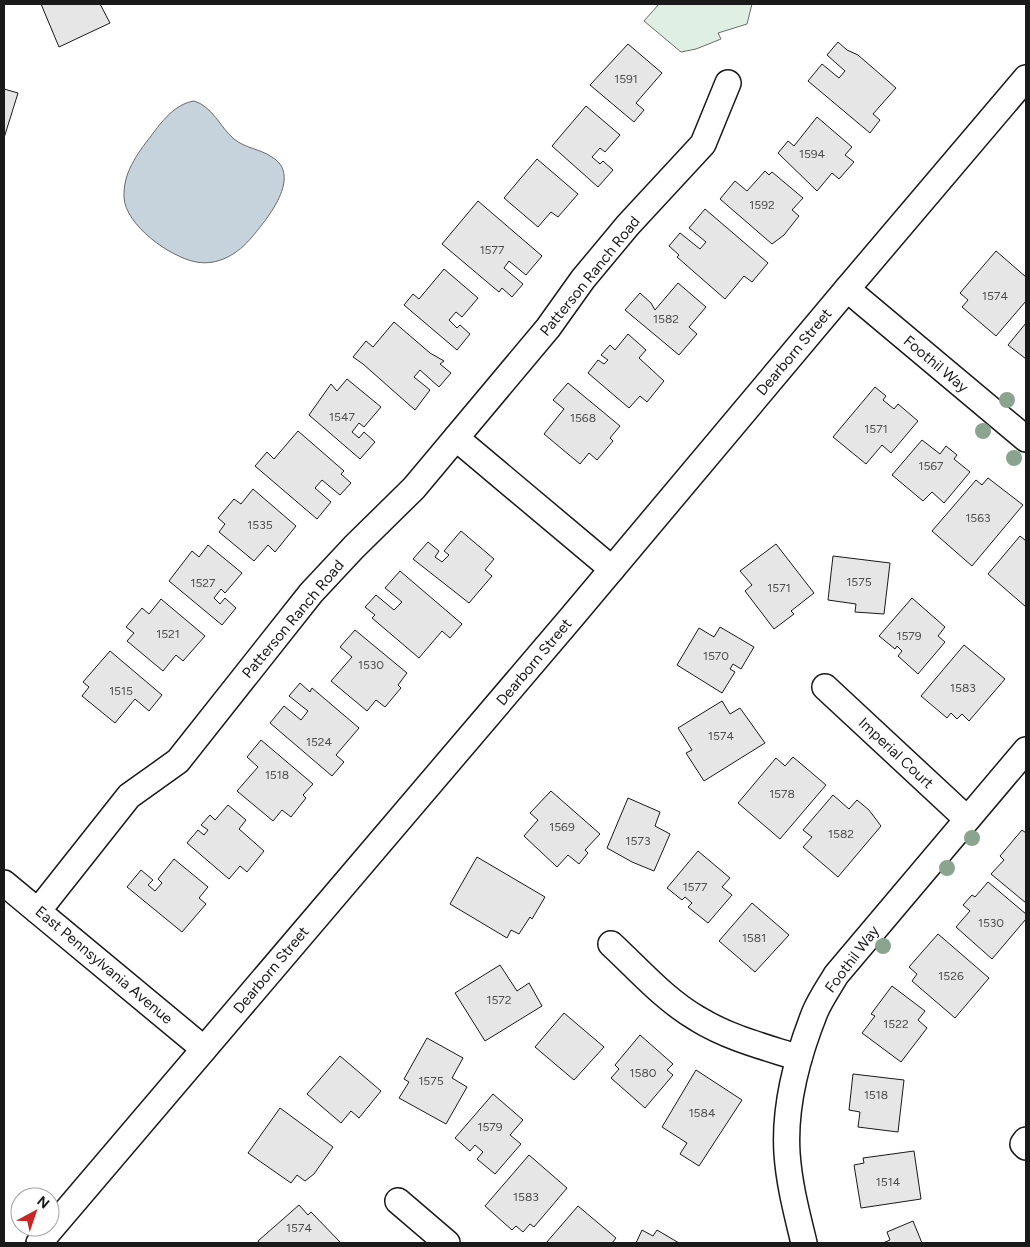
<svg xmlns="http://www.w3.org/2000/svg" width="1030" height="1247" font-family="Figtree,sans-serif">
  <rect width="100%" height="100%" fill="#fff"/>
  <polygon fill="#e0efe3" stroke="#6a6a6a" points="659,4 752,4 747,24 718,33 721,39 696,49 681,52 644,21"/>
  <path fill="#c6d2dc" stroke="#6a6a6a" d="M 194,101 C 212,106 220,127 234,139 C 245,148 260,149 272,157 C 303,176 267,219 252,237 C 238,254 218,266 196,262 C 170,257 125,225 124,197 C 123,173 137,154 151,136 C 162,121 175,104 194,101 Z"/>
  <g fill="#e6e6e6" stroke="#1a1a1a">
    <polygon points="41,4 100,4 110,23 59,47"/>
    <polygon points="838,42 847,50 858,55 896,88 873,114 880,120 870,133 808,81 822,64 839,78 845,71 827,55"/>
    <polygon points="628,44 662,73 636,103 644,110 634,122 590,85"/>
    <polygon points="4,89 18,93 4,138"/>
    <polygon points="586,106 620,135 605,152 600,148 592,157 600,164 603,161 613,170 598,187 552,146"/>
    <polygon points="817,117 852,147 845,155 854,162 839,179 832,173 817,191 778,153 788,141 794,146"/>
    <polygon points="537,159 578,194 558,217 551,212 538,227 504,198"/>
    <polygon points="765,171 769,175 772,172 803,198 792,210 799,216 784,235 772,244 720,199 735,181 747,191"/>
    <polygon points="478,201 542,256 526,275 509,261 504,268 523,284 512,297 502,288 499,292 442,244"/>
    <polygon points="705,209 768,263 752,282 744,276 725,299 677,257 679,255 669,246 680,233 700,249 706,242 689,228"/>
    <polygon points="996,251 1026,277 1026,301 996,336 962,307 968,300 960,293"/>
    <polygon points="444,269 478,298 462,317 456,312 449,320 457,328 460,325 470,334 457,350 404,305 413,294 419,299"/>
    <polygon points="678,283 706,307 689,327 697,334 679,355 625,310 640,293 651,303 655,310"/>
    <polygon points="394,322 430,353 444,361 440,364 451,373 439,387 420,370 414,377 430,390 415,410 363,364 353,357 366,341 373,347"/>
    <polygon points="1026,323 1026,359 1008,345"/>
    <polygon points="628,334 646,350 639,358 664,381 647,402 640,396 629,408 588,373 598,360 604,364 608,360 601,355 610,345 615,350"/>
    <polygon points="347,379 381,407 364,427 359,423 352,432 359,438 364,432 375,442 360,459 309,415 331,384 337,391"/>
    <polygon points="568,383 620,426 610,438 613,441 597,460 589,453 580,464 544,434 564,409 553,400"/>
    <polygon points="875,387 886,396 883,400 894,409 898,404 918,421 891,453 882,445 866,464 833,437"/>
    <polygon points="298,431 344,471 341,474 351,483 340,495 322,480 315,488 331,502 317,519 255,466 267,452 274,459"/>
    <polygon points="922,440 940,454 946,446 957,455 954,459 970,472 944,503 932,492 923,501 892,475"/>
    <polygon points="988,478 1023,505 972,566 932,531 976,480 982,485"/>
    <polygon points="253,489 296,526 275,552 268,545 254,561 219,532 225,524 218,518 234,499 241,504"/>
    <polygon points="461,531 494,559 485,570 492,576 469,603 413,559 428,542 439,551 435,557 442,562 449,555 444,551"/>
    <polygon points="1020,536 1026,541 1026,607 988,574"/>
    <polygon points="776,544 814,593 791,611 794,614 774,629 745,591 752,585 740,571"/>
    <polygon points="208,545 242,573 225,593 221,589 214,598 220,604 225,598 236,608 222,625 169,581 192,551 199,557"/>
    <polygon points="833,556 890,563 884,614 855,612 856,604 828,600"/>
    <polygon points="400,571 462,624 450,638 442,631 419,658 372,618 375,615 365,607 376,595 394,610 402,602 385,588"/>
    <polygon points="912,598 945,627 938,636 945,642 918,674 898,656 902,651 897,646 895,649 879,636"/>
    <polygon points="161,599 205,636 183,661 176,655 163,671 127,641 134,633 126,627 142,608 149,614"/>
    <polygon points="720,627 754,647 741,669 733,664 730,669 735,672 722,693 677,665 699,628 714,637"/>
    <polygon points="355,630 407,673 398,685 401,688 385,707 376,700 367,711 331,681 352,657 340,647"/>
    <polygon points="964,645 1005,679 969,721 962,714 957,719 951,713 947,718 921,696"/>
    <polygon points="110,651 162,695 149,711 135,699 115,723 82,696 89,687 83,682"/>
    <polygon points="300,683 310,692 312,688 359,728 336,755 344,762 332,776 270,723 284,706 301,720 308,711 289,696"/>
    <polygon points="722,701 730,714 740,708 765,743 704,781 686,753 692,750 678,728"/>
    <polygon points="261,740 313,784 303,795 306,798 291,817 282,810 273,821 237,791 258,767 247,757"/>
    <polygon points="793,757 826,785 780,839 738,803 776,758 785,766"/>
    <polygon points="551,791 600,834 585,850 588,853 579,864 568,855 557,867 524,836 538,820 530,813"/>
    <polygon points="833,795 849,809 857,800 869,810 881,826 838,877 803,847 812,837 803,830"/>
    <polygon points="628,798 660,812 655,826 670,834 654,871 632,862 607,848"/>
    <polygon points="228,805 246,820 239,829 264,851 247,872 240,866 229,879 187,843 198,830 204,835 208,830 201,825 210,815 215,820"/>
    <polygon points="1022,830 1026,833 1026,903 991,874 1004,860 1000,856"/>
    <polygon points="698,851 730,878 722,887 732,895 708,923 688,907 692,903 685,897 682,900 667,888"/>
    <polygon points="477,857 545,897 532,919 530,917 519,934 511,930 507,938 450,904"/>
    <polygon points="174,859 208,887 199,898 206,904 182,932 127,887 141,870 153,880 148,885 155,891 162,883 158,879"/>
    <polygon points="988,882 1026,914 1026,919 992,959 956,927 970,911 963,905 972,895 975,897"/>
    <polygon points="752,903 789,935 755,972 719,941"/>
    <polygon points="938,934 989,978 955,1018 912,981 917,974 909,967"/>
    <polygon points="500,965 517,991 529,983 542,1006 485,1041 455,993"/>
    <polygon points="892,986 925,1011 918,1020 927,1028 901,1062 862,1033 875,1016 871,1014"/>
    <polygon points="564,1013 604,1047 574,1080 535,1047"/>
    <polygon points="640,1035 673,1064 667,1070 673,1075 645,1108 611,1078 619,1069 615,1065"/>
    <polygon points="427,1038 463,1058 452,1078 467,1087 446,1124 399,1098 409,1082 404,1079"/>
    <polygon points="340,1056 381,1091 359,1118 351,1111 341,1123 307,1094"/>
    <polygon points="696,1070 742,1100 699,1166 680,1154 687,1143 662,1127"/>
    <polygon points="853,1074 904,1080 898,1132 858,1127 860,1112 849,1110"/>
    <polygon points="493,1094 523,1120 510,1135 521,1144 495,1174 477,1159 483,1152 475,1145 470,1151 455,1138"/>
    <polygon points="280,1108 333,1147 314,1174 305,1181 297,1175 291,1183 248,1153"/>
    <polygon points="914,1151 921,1199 861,1208 854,1165 864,1163 863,1158"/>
    <polygon points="529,1155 567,1188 534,1227 530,1224 523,1232 516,1226 512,1230 485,1206"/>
    <polygon points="299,1205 308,1215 311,1212 341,1243 259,1243 258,1241"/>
    <polygon points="578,1206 616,1238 612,1243 546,1243"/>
    <polygon points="913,1221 922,1243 883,1243 890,1240 887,1232"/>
    <polygon points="642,1230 653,1236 657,1230 679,1243 636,1243"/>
  </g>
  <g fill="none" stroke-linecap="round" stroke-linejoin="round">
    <defs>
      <g id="minor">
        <polyline points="847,289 1026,439"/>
        <polyline points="456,438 612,569"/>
        <polyline points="825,687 967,819"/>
        <polyline points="4,883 204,1049"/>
        <polyline points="38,911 129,796 178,761 311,593 354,547 414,488 548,328 583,279 628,225 703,144 728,83"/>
        <path d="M 611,944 C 639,970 665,1000 698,1019 C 729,1038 765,1047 799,1058"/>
        <polyline points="1026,1140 1023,1144 1026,1147"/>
        <polyline points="398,1201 447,1243"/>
        <polyline points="39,1243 571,618 847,289 1026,78"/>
        <path d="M 804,1243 C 797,1214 789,1184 787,1153 C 784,1105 797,1057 815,1012 C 820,1000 829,987 836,975 L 1026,750"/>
      </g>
    </defs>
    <use href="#minor" stroke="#1a1a1a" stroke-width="28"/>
    <use href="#minor" stroke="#fff" stroke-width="25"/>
  </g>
  <g fill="#8aa48f">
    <circle cx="1007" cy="400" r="8"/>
    <circle cx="983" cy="431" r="8"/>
    <circle cx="1014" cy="458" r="8"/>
    <circle cx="972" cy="838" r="8"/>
    <circle cx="947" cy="868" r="8"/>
    <circle cx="883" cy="946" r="8"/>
  </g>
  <g text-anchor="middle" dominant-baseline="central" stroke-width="4" stroke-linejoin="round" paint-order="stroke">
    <g font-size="12" fill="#4d4d4d">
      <text x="626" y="79">1591</text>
      <text x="812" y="154">1594</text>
      <text x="762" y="205">1592</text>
      <text x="492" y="250">1577</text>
      <text x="995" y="296">1574</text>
      <text x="666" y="319">1582</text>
      <text x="342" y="417">1547</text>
      <text x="583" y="418">1568</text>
      <text x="876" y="429">1571</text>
      <text x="931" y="466">1567</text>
      <text x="978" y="518">1563</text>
      <text x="260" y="525">1535</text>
      <text x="859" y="582">1575</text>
      <text x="203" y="583">1527</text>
      <text x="779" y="588">1571</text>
      <text x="168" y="634">1521</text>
      <text x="909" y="636">1579</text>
      <text x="716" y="656">1570</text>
      <text x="371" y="665">1530</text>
      <text x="963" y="688">1583</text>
      <text x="121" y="691">1515</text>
      <text x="721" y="736">1574</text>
      <text x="319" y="742">1524</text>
      <text x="277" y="775">1518</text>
      <text x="782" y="794">1578</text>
      <text x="562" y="827">1569</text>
      <text x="841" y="834">1582</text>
      <text x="638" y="841">1573</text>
      <text x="695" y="887">1577</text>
      <text x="991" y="923">1530</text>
      <text x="754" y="938">1581</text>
      <text x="951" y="976">1526</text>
      <text x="499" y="1000">1572</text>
      <text x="896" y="1024">1522</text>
      <text x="643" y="1073">1580</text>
      <text x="431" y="1081">1575</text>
      <text x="876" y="1095">1518</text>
      <text x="702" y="1113">1584</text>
      <text x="490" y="1127">1579</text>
      <text x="888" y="1182">1514</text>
      <text x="526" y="1197">1583</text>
      <text x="299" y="1228">1574</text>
    </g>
    <g font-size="15" fill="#1a1a1a" stroke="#fff">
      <text transform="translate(590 276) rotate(-51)">Patterson Ranch Road</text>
      <text transform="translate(794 352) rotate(-50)">Dearborn Street</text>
      <text transform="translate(936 364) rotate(40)">Foothil Way</text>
      <text transform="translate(293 619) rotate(-50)">Patterson Ranch Road</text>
      <text transform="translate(534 662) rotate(-50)">Dearborn Street</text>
      <text transform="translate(896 753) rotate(43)">Imperial Court</text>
      <text transform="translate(852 959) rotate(-53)">Foothil Way</text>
      <text transform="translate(104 965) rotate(40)">East Pennsylvania Avenue</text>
      <text transform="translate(271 970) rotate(-50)">Dearborn Street</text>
    </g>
  </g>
  <rect width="1030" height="1247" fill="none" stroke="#1a1a1a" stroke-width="10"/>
  <g transform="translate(35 1212) rotate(40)"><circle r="24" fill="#ffffff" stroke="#a3a3a3"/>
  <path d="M0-4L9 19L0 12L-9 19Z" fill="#c62828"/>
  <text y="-8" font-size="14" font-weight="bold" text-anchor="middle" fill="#1a1a1a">N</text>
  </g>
</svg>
